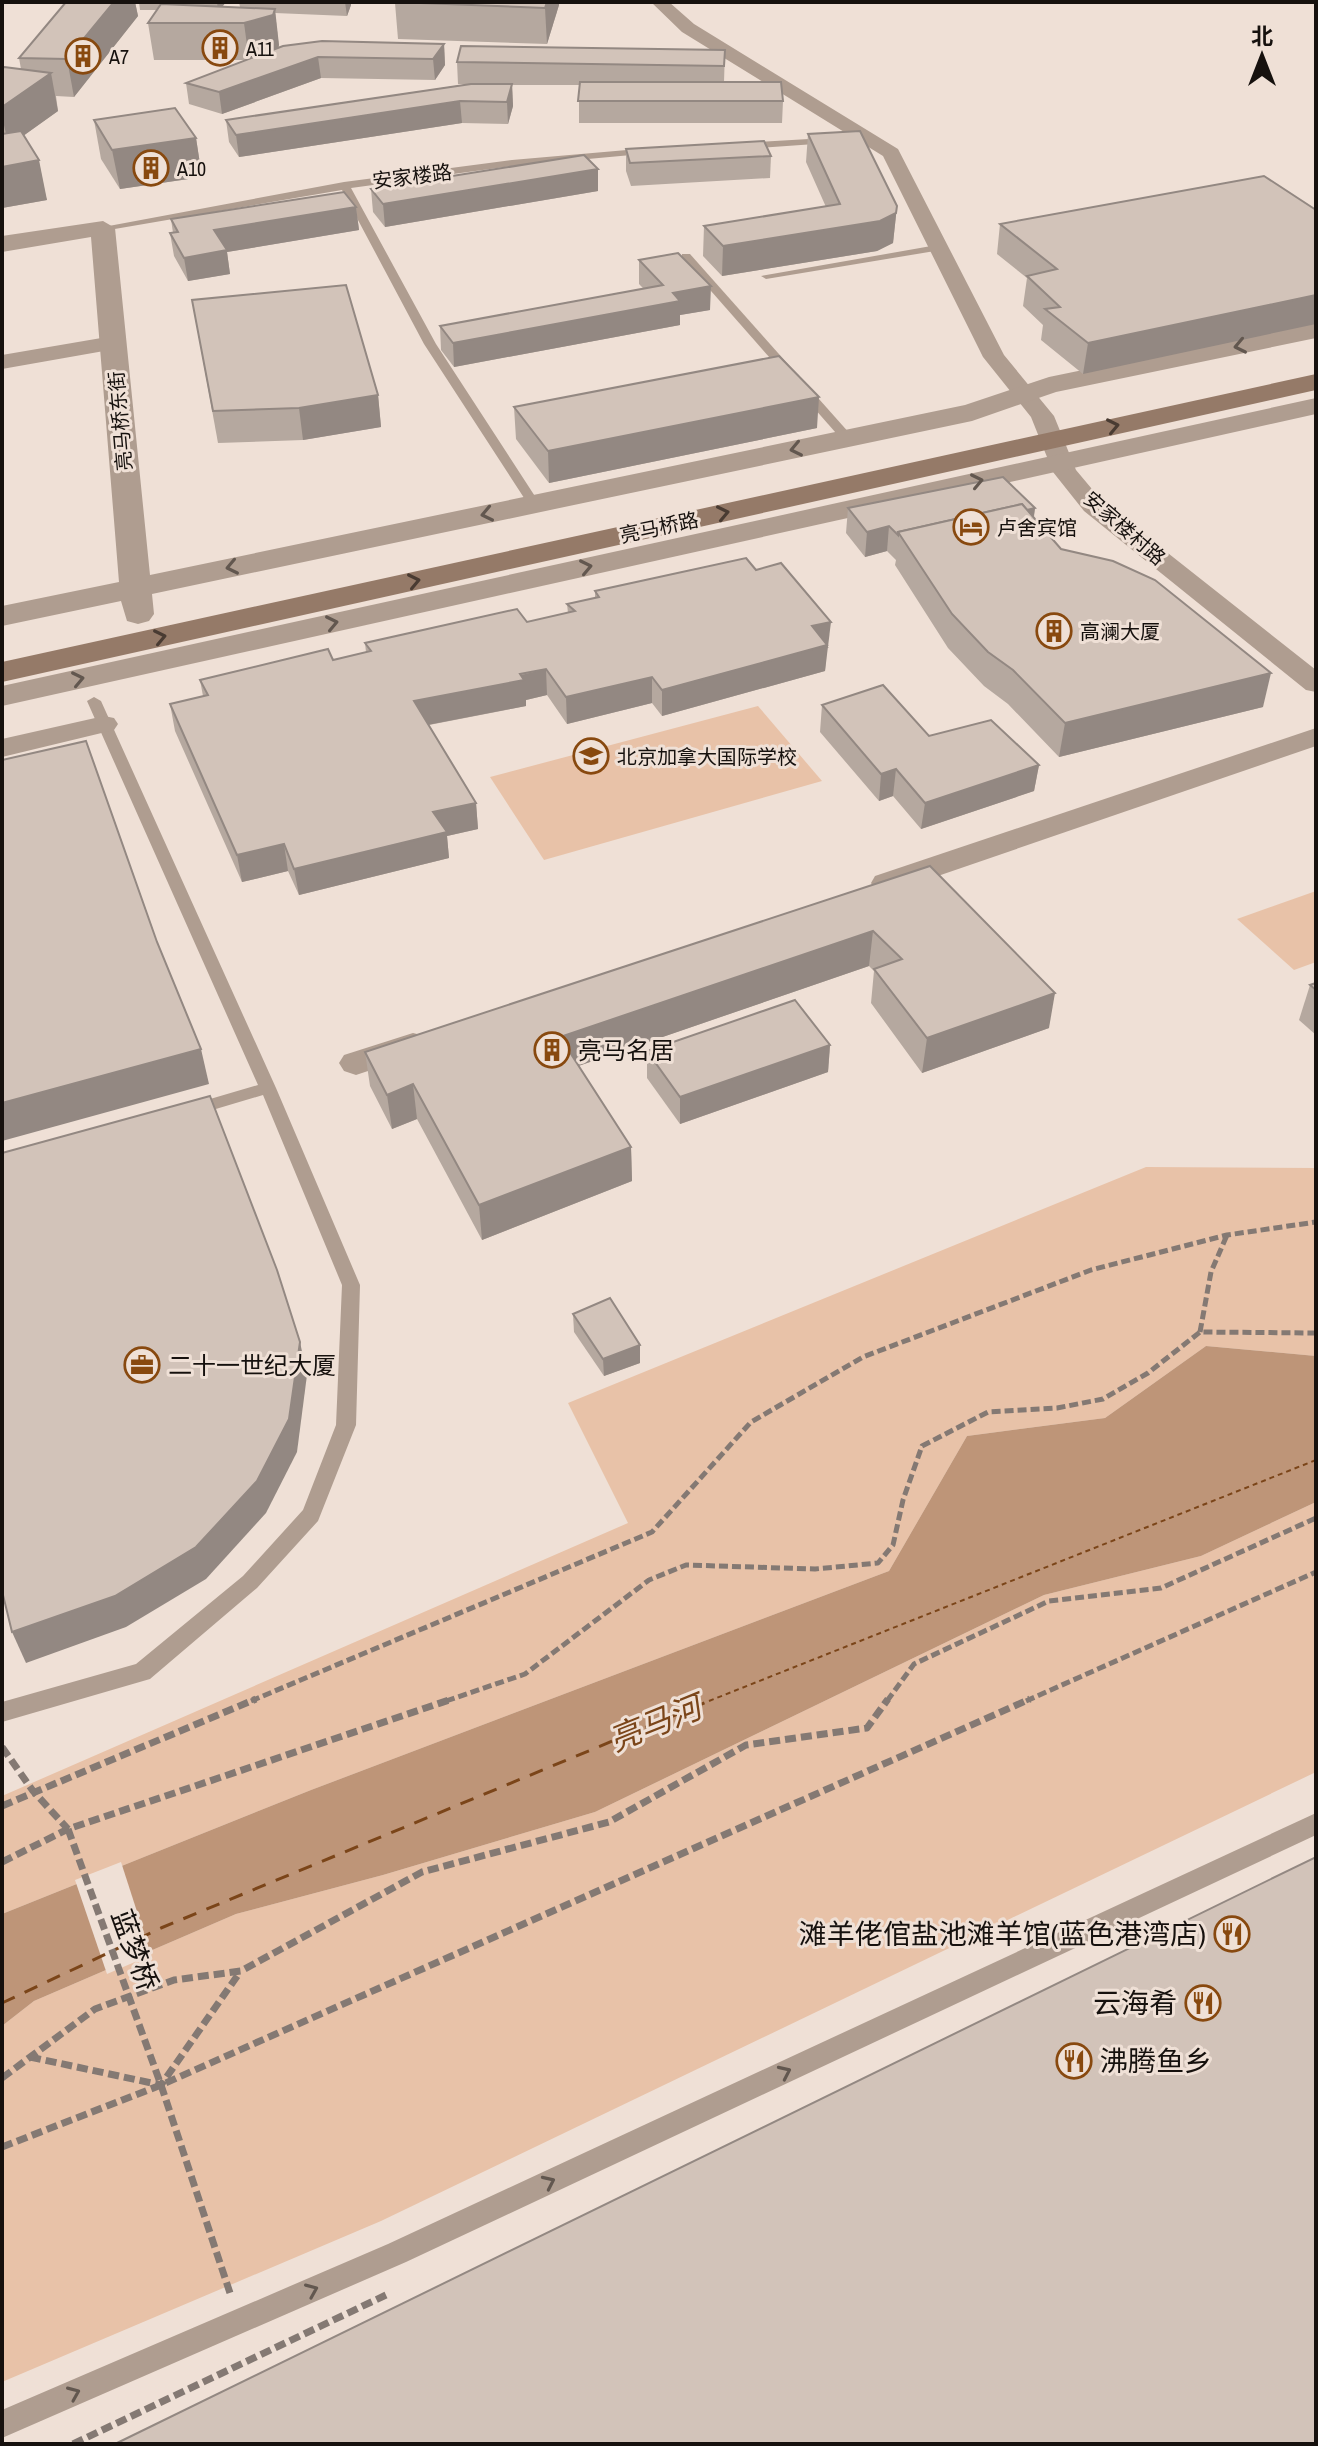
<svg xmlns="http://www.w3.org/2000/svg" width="1318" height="2446" font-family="'Archivo Narrow','Noto Sans SC',sans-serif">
  <rect width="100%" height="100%" fill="#efe0d6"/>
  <g fill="#e8c2a8">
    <polygon points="758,706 822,781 544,860 490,777"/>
    <polygon points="1316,891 1316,962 1294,970 1237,919"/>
    <polygon points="1146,1167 1316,1168 1316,1356 1206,1346 1105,1418 967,1436 889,1571 311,1790 2,1914 2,1796 628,1523 568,1403"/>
    <polygon points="1316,1502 1316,1772 381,2221 2,2382 2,2026 34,2001 236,1914 383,1875 595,1812 1044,1595 1201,1556"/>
  </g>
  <polygon fill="#be9578" points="1206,1346 1316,1356 1316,1502 1201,1556 1044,1595 595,1812 383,1875 236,1914 34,2001 2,2026 2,1914 311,1790 889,1571 967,1436 1105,1418"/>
  <polygon fill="#efe0d6" points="121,1862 151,1955 107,1974 75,1880"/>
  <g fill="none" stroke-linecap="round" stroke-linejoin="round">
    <polyline stroke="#7b4519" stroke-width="2" stroke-dasharray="5 4" stroke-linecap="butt" points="709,1701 1316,1460"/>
    <polyline stroke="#7b4519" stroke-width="3" stroke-dasharray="14 11" stroke-linecap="butt" points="2,2003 161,1928 714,1699"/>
    <g stroke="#847973" stroke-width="5" stroke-dasharray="9 4" stroke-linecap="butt">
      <polyline points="1200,1332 1211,1272 1227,1235"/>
      <polyline points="251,1701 652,1532 751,1422 863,1357 1091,1270 1227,1235 1316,1222"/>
      <polyline points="446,1701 525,1674 649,1580 686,1565 815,1569 878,1563 893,1545 903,1500 922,1446 988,1412 1057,1408 1103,1399 1148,1373 1200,1332 1316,1333"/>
      <polyline points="887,1701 914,1664 1049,1601 1161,1588 1316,1518"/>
      <polyline points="1026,1701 1316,1572"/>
    </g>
    <g stroke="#847973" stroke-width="7" stroke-dasharray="11 5" stroke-linecap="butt">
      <polyline points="2,1747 33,1791 68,1829"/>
      <polyline points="2,1806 256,1699"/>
      <polyline points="2,1862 68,1829 452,1699"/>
      <polyline points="30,2057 161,2085 240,1972"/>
      <polyline points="2,2078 95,2009 174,1980 241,1971 422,1872 609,1822 746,1745 867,1728 888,1699"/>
      <polyline points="161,2085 230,2293"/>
      <polyline points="2,2147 161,2085 1030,1699"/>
      <polyline points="73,2444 386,2295"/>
    </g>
    <g fill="#af9d90" fill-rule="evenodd">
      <polygon points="826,138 831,141 829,143 743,149 738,146 743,143"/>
      <polygon points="650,148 655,151 653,153 512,166 351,188 436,344 540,504 534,508 528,504 424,344 342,190 103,231 98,228 344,182 512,160"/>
      <polygon points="937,245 941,246 941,250 766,279 761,276"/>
      <polygon points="682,254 690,254 851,435 851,441 843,441 682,258"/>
      <polygon points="94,697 101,701 276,1088 360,1285 356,1425 318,1521 257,1588 150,1679 2,1722 2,1702 136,1664 243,1576 303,1510 336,1425 342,1285 263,1095 189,1117 180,1111 183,1107 258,1085 87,701"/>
      <polygon points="1316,1813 1316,1835 406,2262 2,2438 2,2410 388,2244"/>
    </g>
    <g fill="#af9d90" fill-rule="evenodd">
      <polygon points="651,2 669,2 694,24 898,149 1004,355 1054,416 1076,470 1102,501 1316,670 1316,692 1306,690 1084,511 1053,472 1031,417 983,357 883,156 682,32"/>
      <polygon points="113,336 121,338 124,343 121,348 2,369 2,355"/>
      <polygon points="104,716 114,718 118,724 114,730 2,757 2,739"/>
      <polygon points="1316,728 1316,746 897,890 886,893 875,890 871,883 875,876"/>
      <polygon points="413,1033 425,1036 430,1044 425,1052 356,1075 344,1071 339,1063 344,1055"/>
    </g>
    <g fill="#af9d90" fill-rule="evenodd">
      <polygon points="103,221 115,228 150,575 965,405 1049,377 1316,322 1316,338 1056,392 972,421 152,594 154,614 149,621 138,624 127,621 121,601 2,626 2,606 119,582 91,237 2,252 2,236"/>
      <polygon points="1316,398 1316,414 2,706 2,686"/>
    </g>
    <polygon fill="#957a68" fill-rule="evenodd" points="1316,374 1316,390 2,682 2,662"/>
    <polyline stroke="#847973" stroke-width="7" stroke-dasharray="11 5" stroke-linecap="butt" points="68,1829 161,2085"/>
  </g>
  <g fill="#b5a89f">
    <polygon points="66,2 135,2 138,16 74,97 56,96 58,111 23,136 47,200 2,208 2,69 21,69 19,58"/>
    <polygon points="139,2 226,2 222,7 240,7 239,2 351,2 351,5 347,16 275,13 279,47 444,44 445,65 435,80 321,78 222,114 189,104 186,83 245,60 154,60 148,23 157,10 140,10"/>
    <polygon points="395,3 559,5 547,44 398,39"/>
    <polygon points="725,50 724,82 783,101 782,123 579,123 579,85 512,85 513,106 508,124 462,123 239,157 229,142 226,120 468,84 458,84 457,62"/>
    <polygon points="94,120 196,138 202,177 120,189 101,159"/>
    <polygon points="808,134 897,206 893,243 877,251 722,276 703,256 704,226 826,207 806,162"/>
    <polygon points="626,149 771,156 770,178 631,186 626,171"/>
    <polygon points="1264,176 1083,374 1041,340 1043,325 1023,306 1027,278 997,254 1000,224"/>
    <polygon points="371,189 598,191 385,227 373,212"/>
    <polygon points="356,207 359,230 227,252 230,274 188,281 174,256 170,233 173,233 171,219"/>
    <polygon points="639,260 710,310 680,315 680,325 454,367 441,350 440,326 644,289 639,284"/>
    <polygon points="192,300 378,395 381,427 303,440 218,443"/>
    <polygon points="514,407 817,428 549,483 516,439"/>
    <polygon points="848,508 1035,508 1034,517 1061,549 1263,707 1059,757 1008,704 984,686 948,648 895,565 896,560 887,551 865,557 846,533"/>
    <polygon points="756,570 829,648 827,648 825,671 662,716 652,703 567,724 547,695 526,700 526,706 429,725 476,803 478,829 447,836 449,858 299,895 288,871 242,882 175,731 170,704 203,696 200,680 333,660 366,652 365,643 527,622 568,613 567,604 595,598 595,591"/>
    <polygon points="822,705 929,736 1039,765 1034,791 921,829 893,796 879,801 820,732"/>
    <polygon points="930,866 1049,1028 922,1073 871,1003 874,971 869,966 578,1066 631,1147 632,1181 482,1240 417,1119 392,1129 370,1086 365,1052"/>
    <polygon points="1316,983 1316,1035 1299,1020 1310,985"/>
    <polygon points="830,1045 828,1072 680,1124 647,1078 647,1051"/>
    <polygon points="573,1314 640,1345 640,1363 604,1376 574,1332"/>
  </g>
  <g fill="#938882">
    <polygon points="114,2 135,2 138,16 74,97 67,59"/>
    <polygon points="217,2 226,2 218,12"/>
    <polygon points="345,2 351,2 351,5 347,16"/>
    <polygon points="547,2 559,2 559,5 547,44 545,8"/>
    <polygon points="275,9 279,45 277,51 249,60 244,23"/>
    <polygon points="444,44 445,65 435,80 433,59"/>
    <polygon points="318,57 321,78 222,114 219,92"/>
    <polygon points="51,73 58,111 9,146 2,117 2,107"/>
    <polygon points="512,84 513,106 508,124 507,102"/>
    <polygon points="460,101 462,123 239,157 236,135"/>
    <polygon points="196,138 202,177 120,189 112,150"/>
    <polygon points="39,160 47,200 2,208 2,167"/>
    <polygon points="598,169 598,191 385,227 383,204"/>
    <polygon points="897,206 893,243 877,251 722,276 723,246"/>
    <polygon points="356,207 359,230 227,252 230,274 188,281 184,258 214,230"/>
    <polygon points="711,286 710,310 680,315 680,325 454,367 453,343 673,293"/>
    <polygon points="1316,295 1316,324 1083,374 1088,343"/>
    <polygon points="378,395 381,427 303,440 299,408"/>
    <polygon points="819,397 817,428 549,483 548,451"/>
    <polygon points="1035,508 1031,534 902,538"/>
    <polygon points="889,526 887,551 865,557 867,532"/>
    <polygon points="831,622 825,671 662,716 662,690 812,626"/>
    <polygon points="546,669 547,695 526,700 526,706 417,727 414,701"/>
    <polygon points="1271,673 1263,707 1059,757 1065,723"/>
    <polygon points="652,677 652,703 567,724 566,697"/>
    <polygon points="1039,765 1034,791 921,829 925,803"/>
    <polygon points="896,769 893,796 879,801 881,774"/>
    <polygon points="476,803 478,829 447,836 449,858 299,895 294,869 433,812"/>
    <polygon points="284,844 288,871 242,882 237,855"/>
    <polygon points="873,931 869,966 561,1072 560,1037"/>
    <polygon points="1055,993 1049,1028 922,1073 927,1038"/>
    <polygon points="830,1045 828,1072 680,1124 680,1097"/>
    <polygon points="201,1049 209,1084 2,1141 2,1103"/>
    <polygon points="413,1084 417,1119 392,1129 387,1095"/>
    <polygon points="631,1147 632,1181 482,1240 479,1205"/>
    <polygon points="300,1342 307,1375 297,1452 266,1513 206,1579 126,1627 26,1663 12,1632"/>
    <polygon points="640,1345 640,1363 604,1376 603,1359"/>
  </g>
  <g fill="#d2c3b9" stroke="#938882" stroke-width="2">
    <polygon points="66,2 114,2 67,59 19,58"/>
    <polygon points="395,2 547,2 545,8"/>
    <polygon points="161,4 275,9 273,15 244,23 148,23"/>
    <polygon points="322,41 444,44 433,59 318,57 219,92 186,83 283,46"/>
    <polygon points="461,46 725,50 724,66 457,62"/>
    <polygon points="4,67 51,73 2,107 2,69"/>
    <polygon points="580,82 781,82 783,101 578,101"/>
    <polygon points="471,84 512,84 507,102 460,101 236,135 226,120"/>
    <polygon points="175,108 196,138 112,150 94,120"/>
    <polygon points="21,131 39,160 2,167 2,134"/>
    <polygon points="860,131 897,206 896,213 880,221 723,246 704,226 840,204 808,134"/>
    <polygon points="764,141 771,156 630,163 626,149"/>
    <polygon points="584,155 598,169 383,204 371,189"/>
    <polygon points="1264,176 1316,210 1316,295 1088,343 1045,309 1060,307 1027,276 1057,269 1000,224"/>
    <polygon points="344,192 356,207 214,230 227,250 184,258 170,233 178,232 171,219"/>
    <polygon points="678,253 711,286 673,293 680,301 453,343 440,326 663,285 639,260"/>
    <polygon points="346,285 378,395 299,408 213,411 192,300"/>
    <polygon points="779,356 819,397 548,451 514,407"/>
    <polygon points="1003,477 1035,508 1027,510 1022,504 898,532 898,535 889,526 867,532 848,508"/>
    <polygon points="1022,504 1061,549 1113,561 1155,580 1271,673 1065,723 1013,670 988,652 952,614 898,532"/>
    <polygon points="746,558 756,570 781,563 831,622 812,626 827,645 662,690 652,677 566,697 546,669 520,674 524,680 414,701 476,803 433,812 447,832 294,869 284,844 237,855 170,704 208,695 200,680 328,649 333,660 371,651 365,643 517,609 527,622 575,611 567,604 599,597 595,591"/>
    <polygon points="883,685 929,736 991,720 1039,765 925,803 896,769 881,774 822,705"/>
    <polygon points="86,741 157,942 201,1049 2,1103 2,760"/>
    <polygon points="930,866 1055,993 927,1038 874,969 902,959 873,931 560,1037 631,1147 479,1205 413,1084 387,1095 365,1052"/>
    <polygon points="1316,983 1316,990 1310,985"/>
    <polygon points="795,1000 830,1045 680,1097 647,1051"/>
    <polygon points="210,1096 277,1270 300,1342 289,1419 257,1481 196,1547 115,1596 12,1632 2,1591 2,1153"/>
    <polygon points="610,1298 640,1345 603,1359 573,1314"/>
    <polygon points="1316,1857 1316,2444 115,2444"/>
  </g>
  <defs><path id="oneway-chevron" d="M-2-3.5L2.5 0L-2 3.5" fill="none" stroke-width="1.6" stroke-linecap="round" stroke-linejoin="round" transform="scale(2)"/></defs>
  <g stroke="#62574f">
    <use href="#oneway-chevron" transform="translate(1240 346) rotate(168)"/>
    <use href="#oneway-chevron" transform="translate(796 449) rotate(168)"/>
    <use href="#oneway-chevron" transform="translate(977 481) rotate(-12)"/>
    <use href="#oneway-chevron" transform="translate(487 514) rotate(168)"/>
    <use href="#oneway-chevron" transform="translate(232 567) rotate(168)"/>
    <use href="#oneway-chevron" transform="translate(586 567) rotate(-12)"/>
    <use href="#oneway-chevron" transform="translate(332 623) rotate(-12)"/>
    <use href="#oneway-chevron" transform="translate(78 679) rotate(-12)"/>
    <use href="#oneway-chevron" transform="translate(785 2072) rotate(-25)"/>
    <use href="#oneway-chevron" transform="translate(549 2182) rotate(-25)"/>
    <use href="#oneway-chevron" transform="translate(312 2290) rotate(-23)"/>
    <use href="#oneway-chevron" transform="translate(74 2393) rotate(-23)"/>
  </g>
  <g stroke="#493b32">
    <use href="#oneway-chevron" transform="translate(1113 426) rotate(-12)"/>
    <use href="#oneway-chevron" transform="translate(723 513) rotate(-12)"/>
    <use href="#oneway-chevron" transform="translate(414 581) rotate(-12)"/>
    <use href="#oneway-chevron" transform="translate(160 637) rotate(-12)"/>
  </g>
  <defs>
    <symbol id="building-ring" viewBox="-11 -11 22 22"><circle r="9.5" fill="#efe0d6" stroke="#88490f" stroke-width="1.5"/><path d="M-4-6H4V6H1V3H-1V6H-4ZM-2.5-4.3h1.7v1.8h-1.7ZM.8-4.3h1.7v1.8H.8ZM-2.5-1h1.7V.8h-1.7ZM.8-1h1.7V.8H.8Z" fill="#88490f"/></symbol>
    <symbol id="hotel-ring" viewBox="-11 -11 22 22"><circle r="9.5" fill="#efe0d6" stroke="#88490f" stroke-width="1.5"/><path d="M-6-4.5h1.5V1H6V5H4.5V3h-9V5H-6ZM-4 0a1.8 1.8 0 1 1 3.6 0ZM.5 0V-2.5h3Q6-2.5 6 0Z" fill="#88490f"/></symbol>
    <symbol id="school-ring" viewBox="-11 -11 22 22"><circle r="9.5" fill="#efe0d6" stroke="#88490f" stroke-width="1.5"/><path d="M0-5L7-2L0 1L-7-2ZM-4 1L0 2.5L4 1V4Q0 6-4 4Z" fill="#88490f"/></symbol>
    <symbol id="office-ring" viewBox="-11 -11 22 22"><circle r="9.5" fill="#efe0d6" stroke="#88490f" stroke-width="1.5"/><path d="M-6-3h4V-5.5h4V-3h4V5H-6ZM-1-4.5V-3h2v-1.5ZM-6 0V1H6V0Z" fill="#88490f"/></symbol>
    <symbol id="restaurant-ring" viewBox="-11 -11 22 22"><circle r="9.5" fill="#efe0d6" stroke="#88490f" stroke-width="1.5"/><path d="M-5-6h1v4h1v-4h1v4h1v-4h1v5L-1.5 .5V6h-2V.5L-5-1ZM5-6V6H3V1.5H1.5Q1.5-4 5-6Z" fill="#88490f"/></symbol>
  </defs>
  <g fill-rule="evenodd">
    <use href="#building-ring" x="200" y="28" width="40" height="40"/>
    <use href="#building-ring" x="63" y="36" width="40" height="40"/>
    <use href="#building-ring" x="131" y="148" width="40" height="40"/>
    <use href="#hotel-ring" x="951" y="507" width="40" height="40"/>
    <use href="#building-ring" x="1034" y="611" width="40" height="40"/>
    <use href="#school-ring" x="571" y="736" width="40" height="40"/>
    <use href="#building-ring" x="532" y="1030" width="40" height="40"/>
    <use href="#office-ring" x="122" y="1345" width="40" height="40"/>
    <use href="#restaurant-ring" x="1212" y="1914" width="40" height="40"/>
    <use href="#restaurant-ring" x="1183" y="1983" width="40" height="40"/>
    <use href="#restaurant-ring" x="1054" y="2041" width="40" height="40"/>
  </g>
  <g text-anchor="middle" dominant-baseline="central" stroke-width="6" stroke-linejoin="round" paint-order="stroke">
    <g font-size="20" fill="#16110e" stroke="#efe0d6" text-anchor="start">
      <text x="246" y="48">A11</text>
      <text x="109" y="56">A7</text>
      <text x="177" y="168">A10</text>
      <text x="997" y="527">卢舍宾馆</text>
      <text x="1080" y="631">高澜大厦</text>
      <text x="617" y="756">北京加拿大国际学校</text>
    </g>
    <g font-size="20" fill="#16110e" stroke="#efe0d6">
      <text transform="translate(412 176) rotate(-7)">安家楼路</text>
      <text transform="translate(120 421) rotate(-95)">亮马桥东街</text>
      <text transform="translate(659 527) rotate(-12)">亮马桥路</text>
      <text transform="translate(1125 528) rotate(41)">安家楼村路</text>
    </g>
    <g font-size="24" fill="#16110e" stroke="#efe0d6" text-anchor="start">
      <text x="578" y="1050">亮马名居</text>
      <text x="168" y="1365">二十一世纪大厦</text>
    </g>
    <g font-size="28" fill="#16110e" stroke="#efe0d6" text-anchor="end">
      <text x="1206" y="1934">滩羊佬倌盐池滩羊馆(蓝色港湾店)</text>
      <text x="1177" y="2003">云海肴</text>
      <text x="1100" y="2061" text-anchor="start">沸腾鱼乡</text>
    </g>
    <g font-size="28" fill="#16110e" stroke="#efe0d6">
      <text transform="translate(135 1950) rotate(70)">蓝梦桥</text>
    </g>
    <g font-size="32" font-style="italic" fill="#7b4519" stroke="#efe0d6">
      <text transform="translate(655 1723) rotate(-22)">亮马河</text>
    </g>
  </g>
  <rect width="1318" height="2446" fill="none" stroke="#16110e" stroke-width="8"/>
  <g transform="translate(1262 56)" stroke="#efe0d6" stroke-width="6" paint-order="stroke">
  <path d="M0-6L14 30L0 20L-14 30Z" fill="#16110e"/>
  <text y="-12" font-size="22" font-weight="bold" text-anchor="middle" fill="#16110e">北</text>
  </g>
</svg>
